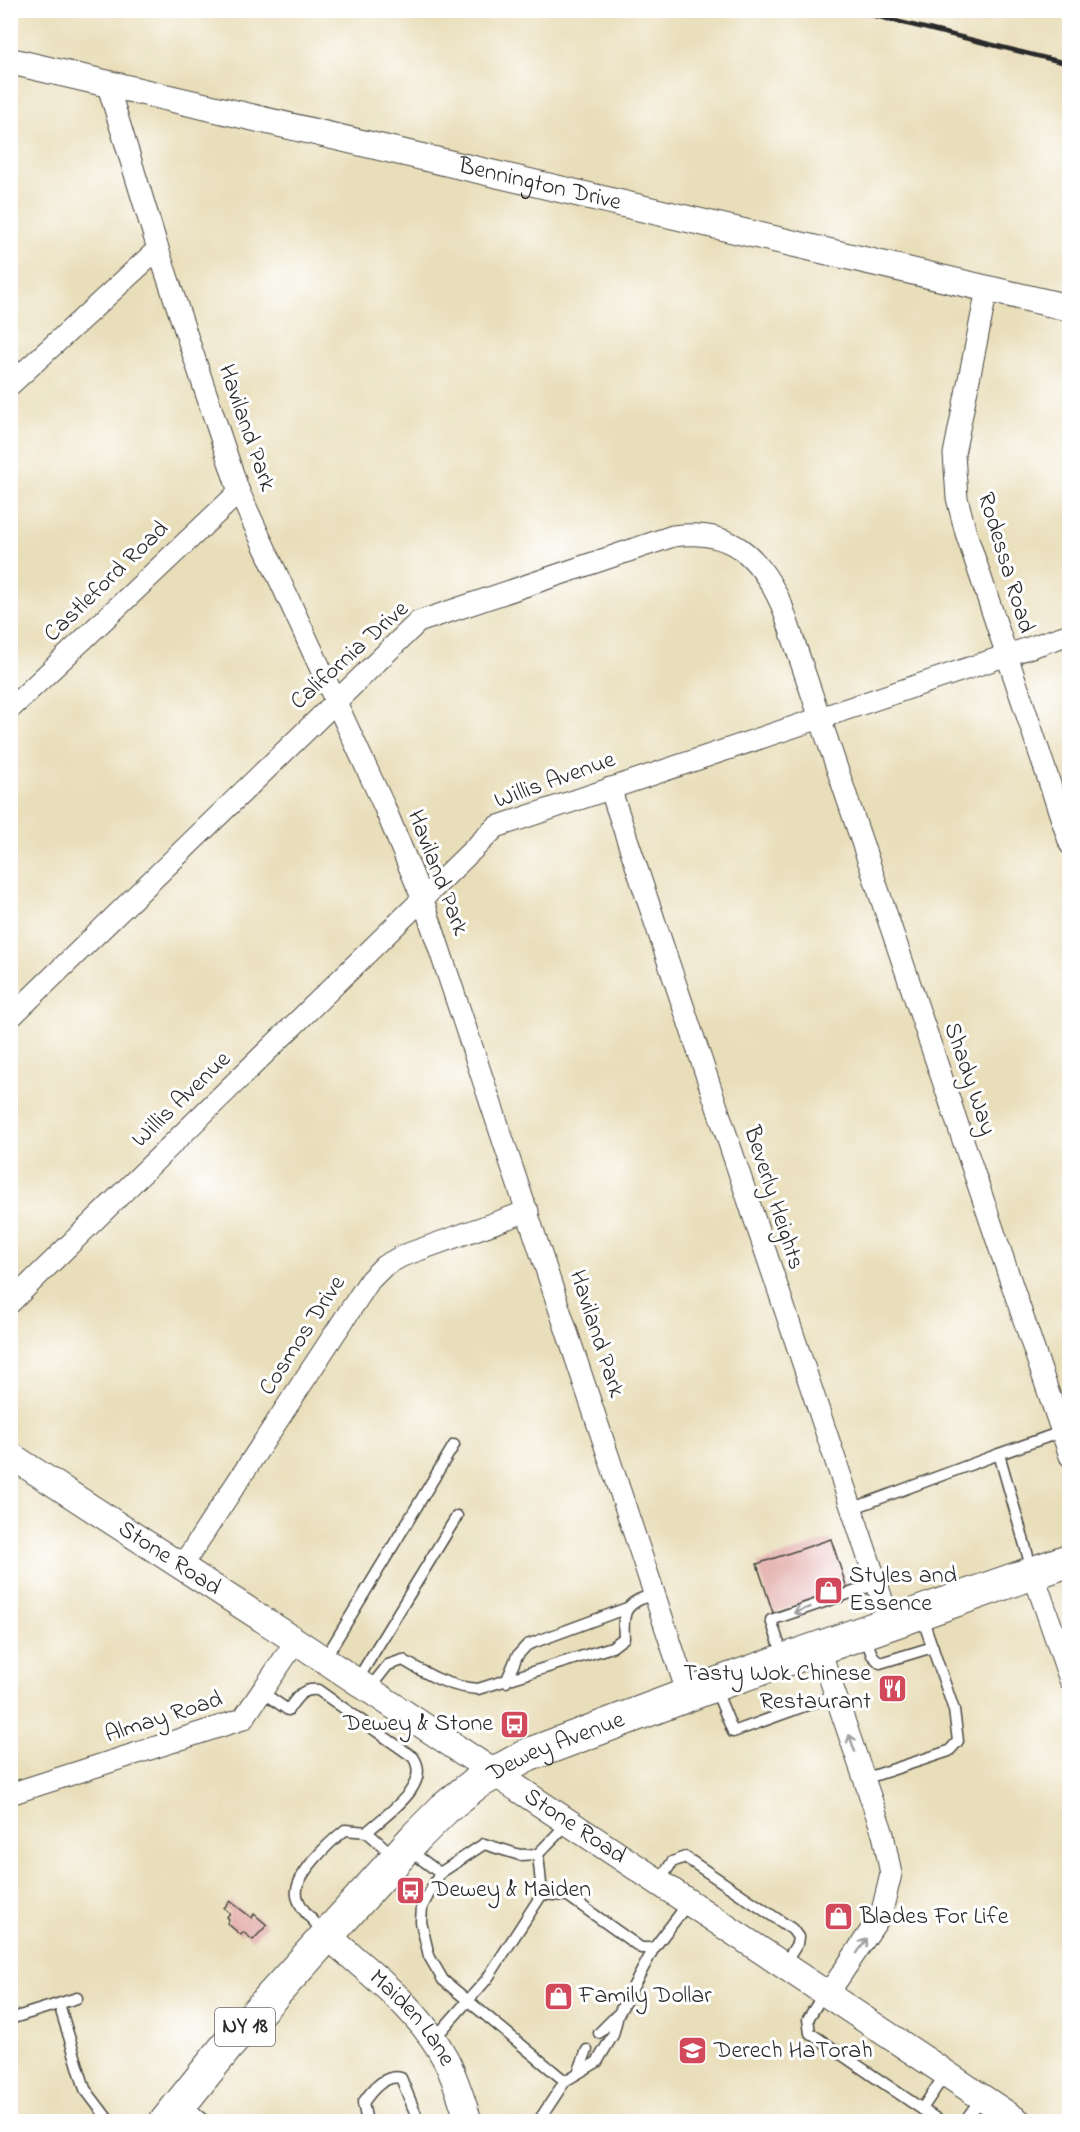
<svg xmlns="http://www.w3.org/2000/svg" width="1080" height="2132" font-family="'Indie Flower',sans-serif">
  <rect width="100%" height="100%" fill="#fff"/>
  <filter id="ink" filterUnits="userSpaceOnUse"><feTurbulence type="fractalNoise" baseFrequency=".0167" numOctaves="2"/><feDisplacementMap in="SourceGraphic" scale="12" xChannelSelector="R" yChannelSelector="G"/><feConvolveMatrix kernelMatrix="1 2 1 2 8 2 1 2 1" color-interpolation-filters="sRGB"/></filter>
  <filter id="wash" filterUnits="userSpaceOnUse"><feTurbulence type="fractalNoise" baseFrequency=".008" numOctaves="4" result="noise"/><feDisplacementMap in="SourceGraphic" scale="24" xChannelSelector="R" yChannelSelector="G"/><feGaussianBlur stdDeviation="1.35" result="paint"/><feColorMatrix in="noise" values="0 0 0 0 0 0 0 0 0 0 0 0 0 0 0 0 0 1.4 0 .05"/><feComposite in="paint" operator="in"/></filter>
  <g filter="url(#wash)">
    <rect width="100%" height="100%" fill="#e9deba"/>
    <g id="blocks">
      <g fill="#e2aca9">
        <polygon points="831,1539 847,1588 773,1613 757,1564"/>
        <polygon points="230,1901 252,1918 254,1914 267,1925 253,1940 243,1932 241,1935 227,1923 229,1919 227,1917 230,1913 224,1908"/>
      </g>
    </g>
  </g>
  <g filter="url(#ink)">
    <use href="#blocks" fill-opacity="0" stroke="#484640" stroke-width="1.5"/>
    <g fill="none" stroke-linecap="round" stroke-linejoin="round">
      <defs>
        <g id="service">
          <polyline points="851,1509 999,1454"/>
          <polyline points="1032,1570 999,1454 1061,1432"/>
          <polyline points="865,1636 872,1655 880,1663 933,1647"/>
          <polyline points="783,1656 771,1620 877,1584"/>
          <polyline points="324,1660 454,1445"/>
          <polyline points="356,1682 457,1516"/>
          <polyline points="506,1682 517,1656 527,1645 627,1608"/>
          <polyline points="715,1688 733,1732 835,1695"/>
          <path d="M 369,1689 L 388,1665 L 403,1660 C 428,1675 449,1687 478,1689 L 612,1647 L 624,1638 C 622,1609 626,1603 654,1594"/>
          <path d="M 262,1692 L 288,1710 C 297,1697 302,1688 318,1690 L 413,1757 C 433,1785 385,1815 367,1832"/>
          <polyline points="864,1779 949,1751 958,1741 954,1710 922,1617"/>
          <polyline points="409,1850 440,1873 484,1844 520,1855 538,1854 568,1823"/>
          <polyline points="440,1873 422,1907 421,1922 429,1956 443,1980 565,2081 597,2062 613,2035 618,2015 654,1948"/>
          <polyline points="659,1882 672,1862 685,1857 792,1929 798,1937 797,1944 784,1965"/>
          <polyline points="542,1894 568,1896 641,1948 654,1948 689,1902"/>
          <path d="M 325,1933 C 316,1923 300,1910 297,1896 C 293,1876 330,1842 345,1830 L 367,1832 L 395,1857"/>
          <polyline points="824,1993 808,2019 810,2033 941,2122"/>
          <polyline points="59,2004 85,2089 110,2122"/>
          <polyline points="10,2019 77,1998"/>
          <polyline points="599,2033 617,2015"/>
          <polyline points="434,2039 487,1979 542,1894 538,1854"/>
          <polyline points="578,2073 587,2050"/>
          <polyline points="185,2105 206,2122"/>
          <polyline points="922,2109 946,2073"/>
          <path d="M 367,2122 L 363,2103 C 371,2091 385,2074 401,2078 L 419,2122"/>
          <polyline points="538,2122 565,2081"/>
          <polyline points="964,2122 982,2097"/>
        </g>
        <g id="minor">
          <polyline points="107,83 158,249 239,492 384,806 423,900 688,1695"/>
          <polyline points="987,289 954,454 957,498 966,533 1070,844"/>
          <polyline points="10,385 158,249"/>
          <polyline points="10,709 239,492"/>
          <polyline points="610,788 890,1623"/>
          <path d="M 10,1018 L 418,622 L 673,536 C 731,528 760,556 782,606 L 1070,1456"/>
          <polyline points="10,1303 496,827 1070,634"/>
          <polyline points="182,1566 370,1280 384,1266 402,1256 528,1211"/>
          <polyline points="1033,1573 1070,1680"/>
          <polyline points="819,1647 883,1834 891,1874 881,1915 828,1994"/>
          <polyline points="10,1794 243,1719 296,1641"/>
        </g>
        <g id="tertiary">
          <path id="s1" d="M 10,61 L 1070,308"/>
          <path id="s2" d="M 10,1455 L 296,1641 L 1019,2122"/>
          <path id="s3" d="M 328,1936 C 370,1974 419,2008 446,2060 C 456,2080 462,2101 469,2122"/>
        </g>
        <g id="primary">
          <path id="s4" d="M 166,2122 L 227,2046 L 417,1836 L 444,1809 L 475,1784 L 528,1755 L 714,1685 L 1070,1560"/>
        </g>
      </defs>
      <use href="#service" stroke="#484640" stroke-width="13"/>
      <use href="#minor" stroke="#484640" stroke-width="23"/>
      <use href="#tertiary" stroke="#484640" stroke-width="28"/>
      <use href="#primary" stroke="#484640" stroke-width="35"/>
      <use href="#service" stroke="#fff" stroke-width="10"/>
      <use href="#minor" stroke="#fff" stroke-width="21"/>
      <use href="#tertiary" stroke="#fff" stroke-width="26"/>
      <use href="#primary" stroke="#fff" stroke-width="33"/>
      <polyline stroke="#2b2b2b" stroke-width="4.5" points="851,10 1070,64"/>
    </g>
    <defs><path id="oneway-shaft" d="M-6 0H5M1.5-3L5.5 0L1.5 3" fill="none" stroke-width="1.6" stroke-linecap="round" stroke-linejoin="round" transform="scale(1.5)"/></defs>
    <g stroke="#a0a0a0">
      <use href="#oneway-shaft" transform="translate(802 1610) rotate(161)"/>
      <use href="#oneway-shaft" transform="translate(852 1743) rotate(-109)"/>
      <use href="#oneway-shaft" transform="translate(862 1946) rotate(-55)"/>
    </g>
  </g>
  <defs>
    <symbol id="shop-square" viewBox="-11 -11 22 22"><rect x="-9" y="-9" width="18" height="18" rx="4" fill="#d1495b" stroke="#fff"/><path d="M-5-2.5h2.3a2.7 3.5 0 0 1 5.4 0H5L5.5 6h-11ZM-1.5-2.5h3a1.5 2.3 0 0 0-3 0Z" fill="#fff"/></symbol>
    <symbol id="restaurant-square" viewBox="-11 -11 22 22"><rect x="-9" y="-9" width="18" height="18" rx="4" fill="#d1495b" stroke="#fff"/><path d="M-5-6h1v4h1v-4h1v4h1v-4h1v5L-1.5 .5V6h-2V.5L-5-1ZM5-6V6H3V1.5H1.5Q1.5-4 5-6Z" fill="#fff"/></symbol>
    <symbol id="bus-square" viewBox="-11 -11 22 22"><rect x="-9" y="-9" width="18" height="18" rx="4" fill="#d1495b" stroke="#fff"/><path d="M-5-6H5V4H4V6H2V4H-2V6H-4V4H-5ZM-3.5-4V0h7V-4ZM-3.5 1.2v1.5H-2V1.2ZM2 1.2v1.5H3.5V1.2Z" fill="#fff"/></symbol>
    <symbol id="school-square" viewBox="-11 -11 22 22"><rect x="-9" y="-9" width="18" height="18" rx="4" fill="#d1495b" stroke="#fff"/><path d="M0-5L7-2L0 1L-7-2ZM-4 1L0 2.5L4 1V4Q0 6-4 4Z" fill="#fff"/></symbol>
  </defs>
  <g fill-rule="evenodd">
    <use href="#shop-square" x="812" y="1574" width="33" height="33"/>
    <use href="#restaurant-square" x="876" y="1672" width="33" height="33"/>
    <use href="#bus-square" x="498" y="1708" width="33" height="33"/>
    <use href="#bus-square" x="394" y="1874" width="33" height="33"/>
    <use href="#shop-square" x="822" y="1900" width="33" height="33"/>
    <use href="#shop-square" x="542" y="1980" width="33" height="33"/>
    <use href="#school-square" x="676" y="2034" width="33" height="33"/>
  </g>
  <g text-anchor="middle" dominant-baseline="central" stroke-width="6" stroke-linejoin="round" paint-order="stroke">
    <rect fill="#fff" stroke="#6b6b6b" stroke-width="1.5" x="215" y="2008" width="60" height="38" rx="4.5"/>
    <g font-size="22" font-weight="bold" fill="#2b2b2b">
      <text x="245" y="2027">NY 18</text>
    </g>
    <g font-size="24" fill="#2b2b2b" stroke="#fff">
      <text stroke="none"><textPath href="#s1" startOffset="544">Bennington Drive</textPath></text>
      <text transform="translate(246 428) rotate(71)">Haviland Park</text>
      <text transform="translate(1005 563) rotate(73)">Rodessa Road</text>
      <text transform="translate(107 582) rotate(-44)">Castleford Road</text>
      <text transform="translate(350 656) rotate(-42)">California Drive</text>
      <text transform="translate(555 781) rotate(-20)">Willis Avenue</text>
      <text transform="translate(437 873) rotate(69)">Haviland Park</text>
      <text transform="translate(969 1079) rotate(71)">Shady Way</text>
      <text transform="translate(182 1100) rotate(-44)">Willis Avenue</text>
      <text transform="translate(773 1198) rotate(72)">Beverly Heights</text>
      <text transform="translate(596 1334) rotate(72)">Haviland Park</text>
      <text transform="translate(303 1336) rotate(-57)">Cosmos Drive</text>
      <text stroke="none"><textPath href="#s2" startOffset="190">Stone Road</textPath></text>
      <text transform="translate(164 1718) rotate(-18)">Almay Road</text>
      <text stroke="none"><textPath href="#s4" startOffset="548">Dewey Avenue</textPath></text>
      <text stroke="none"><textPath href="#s2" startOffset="676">Stone Road</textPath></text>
      <text stroke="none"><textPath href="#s3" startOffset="118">Maiden Lane</textPath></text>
    </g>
    <g font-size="24" fill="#2b2b2b" stroke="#fff" text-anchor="start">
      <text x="849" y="1576">Styles and<tspan x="849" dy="28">Essence</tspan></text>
      <text x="871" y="1674" text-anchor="end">Tasty Wok Chinese<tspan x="871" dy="28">Restaurant</tspan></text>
      <text x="493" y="1724" text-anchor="end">Dewey &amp; Stone</text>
      <text x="432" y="1890">Dewey &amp; Maiden</text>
      <text x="860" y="1917">Blades For Life</text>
      <text x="579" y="1996">Family Dollar</text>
      <text x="714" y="2051">Derech HaTorah</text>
    </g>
  </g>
  <rect width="1080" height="2132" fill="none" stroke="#fff" stroke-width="36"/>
</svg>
